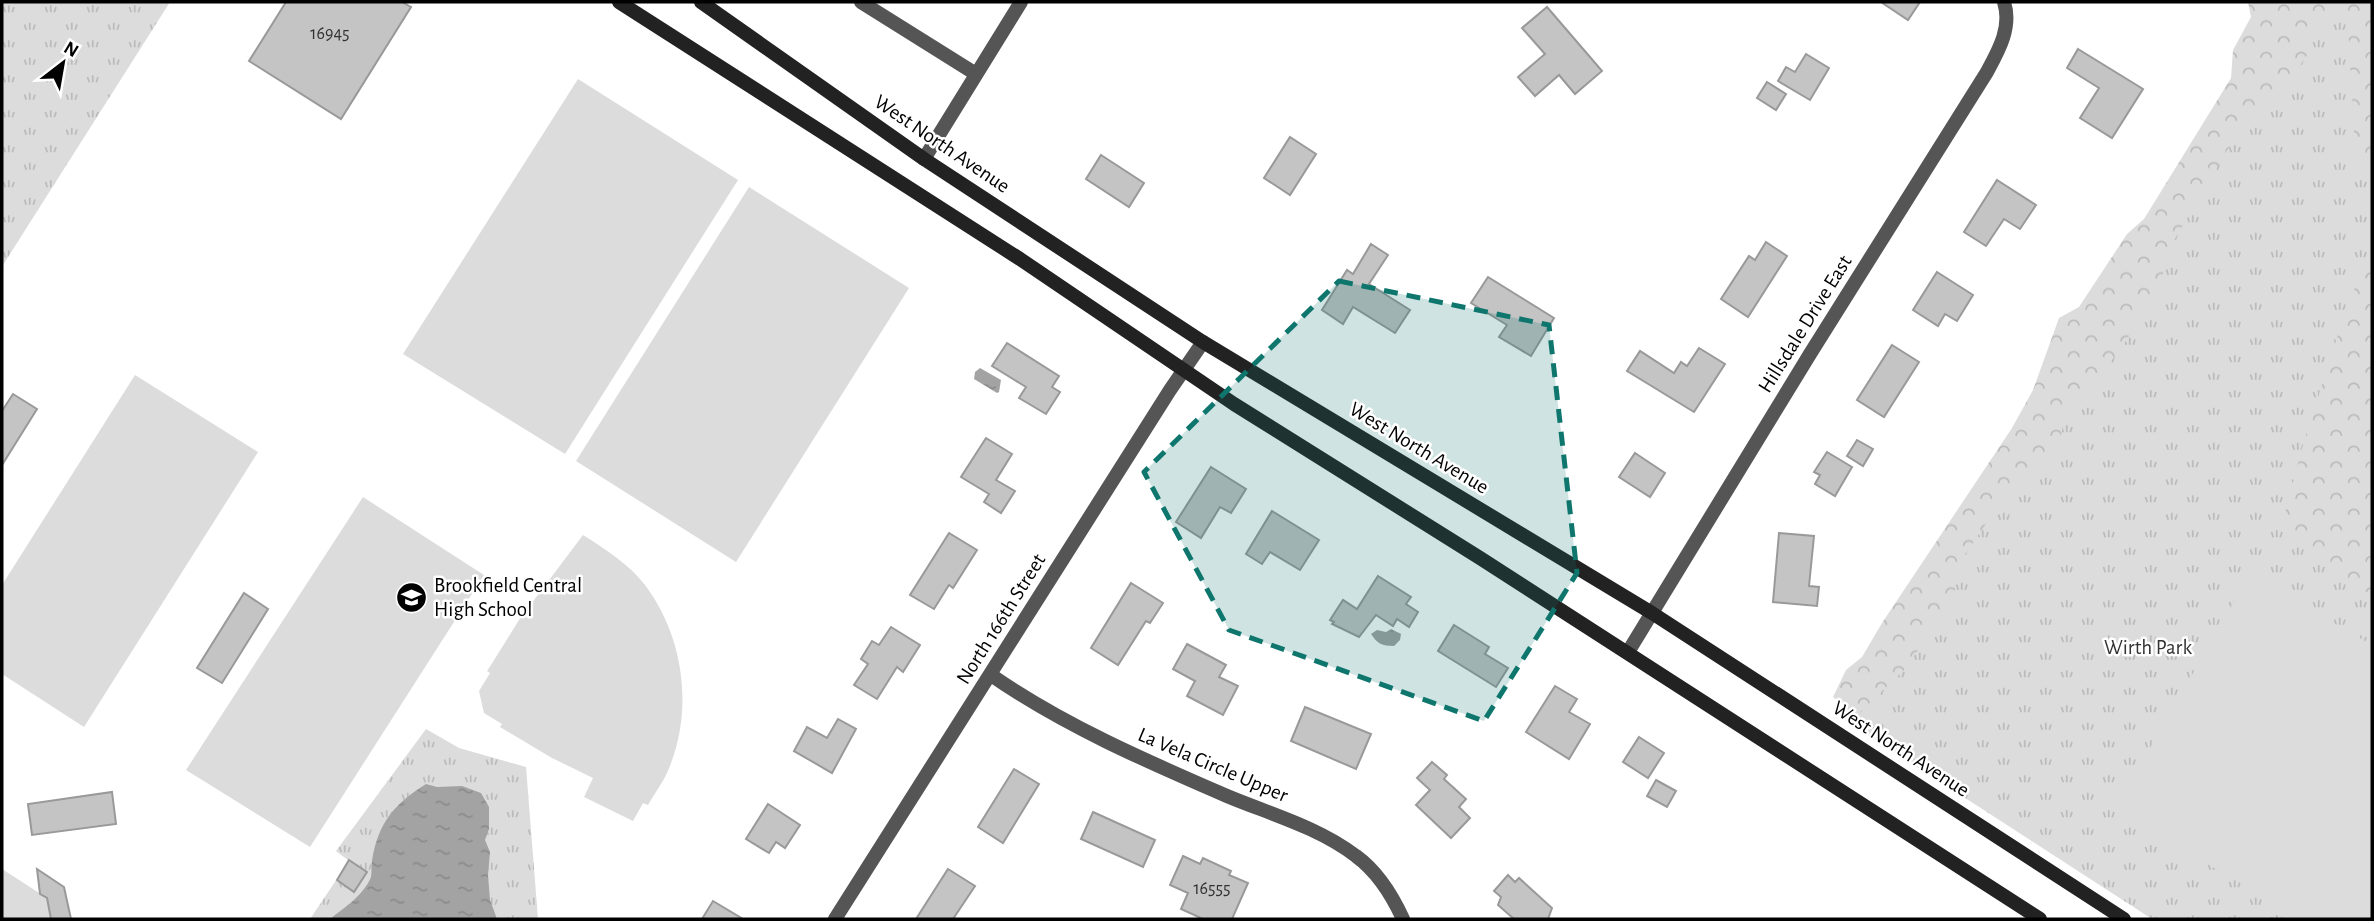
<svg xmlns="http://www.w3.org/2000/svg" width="2374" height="921" font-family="'Alegreya Sans',sans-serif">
  <defs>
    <pattern id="grass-tufts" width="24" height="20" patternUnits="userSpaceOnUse" patternTransform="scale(1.75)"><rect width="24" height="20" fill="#dcdcdc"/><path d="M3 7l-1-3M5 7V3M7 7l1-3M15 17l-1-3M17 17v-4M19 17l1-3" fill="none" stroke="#bbb"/></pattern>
    <pattern id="forest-crowns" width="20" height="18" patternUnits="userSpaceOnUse" patternTransform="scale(1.75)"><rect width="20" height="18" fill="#dcdcdc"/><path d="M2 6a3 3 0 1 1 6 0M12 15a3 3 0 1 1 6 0" fill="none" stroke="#bbb"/></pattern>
    <pattern id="water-ripples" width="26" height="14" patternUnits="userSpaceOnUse" patternTransform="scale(1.75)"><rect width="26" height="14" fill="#a3a3a3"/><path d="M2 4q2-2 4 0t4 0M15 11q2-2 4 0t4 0" fill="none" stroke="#8b8b8b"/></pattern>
  </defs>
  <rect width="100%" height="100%" fill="#fff"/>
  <g fill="url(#grass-tufts)">
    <polygon points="2,2 170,2 3,265 2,264"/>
    <polygon points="2293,2 2372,2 2372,919 2152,919 1837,715"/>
    <polygon points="426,729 459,748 526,767 538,919 310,919 349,861 336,851"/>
  </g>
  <g fill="url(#forest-crowns)">
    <polygon points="2248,2 2331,2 2318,20 2307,55 2278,98 2251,112 2226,152 2172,244 2159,287 2119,352 2086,389 2063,425 2057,455 1996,509 1962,559 1954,594 1931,632 1904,670 1858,714 1833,697 1846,670 1862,657 1882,623 2012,428 2033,390 2059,318 2079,307 2127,234 2144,219 2231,78 2233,50 2251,17"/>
    <polygon points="2341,2 2372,2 2372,178 2367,165 2355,151 2347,7"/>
    <polygon points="2372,242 2372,596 2291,540 2284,517 2302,448 2342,322"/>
  </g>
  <g fill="#dcdcdc">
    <polygon points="578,79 738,180 565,454 403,354"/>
    <polygon points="749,187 909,288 736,562 576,461"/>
    <polygon points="135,375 258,452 84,727 2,674 2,585"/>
    <polygon points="363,497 484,575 310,847 186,770"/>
    <path d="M 583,535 C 605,549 629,564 645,585 C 685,638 694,713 667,773 C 662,784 654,794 648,805 L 643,803 L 633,821 L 584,797 L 593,778 L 552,758 L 500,727 L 502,724 L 484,713 L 479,691 L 490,673 L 487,671 L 491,665 L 519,620 Z"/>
    <polygon points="2249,575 2372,645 2372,919 2304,919 2114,811"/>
    <polygon points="2,869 47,898 51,919 2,919"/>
  </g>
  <g fill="url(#water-ripples)">
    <polygon points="980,368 1001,380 999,392 997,393 974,379 975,372"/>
    <path d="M 1391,629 L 1401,634 L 1400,640 L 1394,646 C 1381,646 1377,643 1371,634 L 1377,630 L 1386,632 Z"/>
    <path d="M 426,784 L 437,787 L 462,786 L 481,793 L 489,807 L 489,829 L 485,840 L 490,852 L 488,875 L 490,900 L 497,919 L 330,919 C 344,908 364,895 371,877 C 372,872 371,866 372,861 C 378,823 394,804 426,784 Z"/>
  </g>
  <g fill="#c4c4c4" stroke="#999" stroke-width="2">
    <polygon points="286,2 402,2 411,7 341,119 249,61"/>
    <polygon points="1881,2 1920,2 1908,20"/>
    <polygon points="1547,7 1602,71 1575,94 1559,75 1535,96 1518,77 1545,54 1522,28"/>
    <polygon points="2078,49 2143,89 2112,138 2080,118 2099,88 2067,68"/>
    <polygon points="1806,54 1829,68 1810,100 1778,81 1786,67 1795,72"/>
    <polygon points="1767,82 1786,94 1776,110 1757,98"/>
    <polygon points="1290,137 1316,154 1290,195 1264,178"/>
    <polygon points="1101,155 1144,183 1129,207 1086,179"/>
    <polygon points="1997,180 2036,205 2020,229 2004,219 1986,246 1964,232"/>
    <polygon points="1766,242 1787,256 1748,317 1721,299 1749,256 1755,260"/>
    <polygon points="1371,244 1388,255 1369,284 1410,310 1395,333 1353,307 1343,324 1322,310 1347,270 1353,274"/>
    <polygon points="1937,272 1973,295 1957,321 1945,314 1938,326 1913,310"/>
    <polygon points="1488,277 1554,318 1531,356 1499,337 1507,325 1471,303"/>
    <polygon points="1007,343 1059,376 1052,387 1060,392 1046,414 1019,398 1026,387 992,366"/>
    <polygon points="1892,345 1919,362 1884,417 1857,400"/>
    <polygon points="1699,348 1725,364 1694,412 1627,371 1640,351 1674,373 1681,362 1687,366"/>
    <polygon points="13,394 37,409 2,465 2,411"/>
    <polygon points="986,438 1012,454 996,480 1015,491 1001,513 984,502 989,494 961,477"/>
    <polygon points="1857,440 1873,449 1863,466 1847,456"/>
    <polygon points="1827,452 1852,467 1835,496 1815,484 1820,475 1814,472"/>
    <polygon points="1635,453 1665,473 1650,497 1619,477"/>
    <polygon points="1211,467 1246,489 1231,513 1220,507 1201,538 1176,522"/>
    <polygon points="1272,511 1319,540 1300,570 1270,552 1262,564 1246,554"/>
    <polygon points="949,533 977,550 953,588 949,585 934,609 910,595"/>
    <polygon points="1779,533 1814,536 1809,586 1819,587 1817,606 1773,602"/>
    <polygon points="1378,576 1411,597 1406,604 1418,612 1409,627 1397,619 1393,626 1376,615 1359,637 1332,624 1334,622 1330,620 1343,600 1357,609"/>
    <polygon points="1131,583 1163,603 1150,623 1146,621 1118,665 1091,648"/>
    <polygon points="244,593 268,609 222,683 197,668"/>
    <polygon points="1454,625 1489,647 1485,654 1508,668 1496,687 1438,651"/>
    <polygon points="891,627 920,645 903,672 897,667 877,699 854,685 868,664 861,659 872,641 879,645"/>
    <polygon points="1187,644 1226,665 1219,677 1238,686 1223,715 1187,696 1195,681 1173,669"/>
    <polygon points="1555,686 1577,699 1569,712 1590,724 1569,759 1526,732"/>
    <polygon points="1305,707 1371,734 1356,769 1291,741"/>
    <polygon points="838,719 856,729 832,773 794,751 807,727 827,738"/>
    <polygon points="1639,737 1664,753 1648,778 1623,762"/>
    <polygon points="1432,762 1447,775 1444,779 1466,799 1459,807 1470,818 1451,838 1416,805 1430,790 1417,778"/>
    <polygon points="1014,769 1039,784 1003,843 978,827"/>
    <polygon points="1656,780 1676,791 1667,807 1647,796"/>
    <polygon points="112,792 116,824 32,835 28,804"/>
    <polygon points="768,804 800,825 785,848 776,842 769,853 746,839"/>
    <polygon points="1093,812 1155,840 1143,867 1081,839"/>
    <polygon points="1183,856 1200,864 1203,858 1231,871 1229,875 1248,883 1232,919 1203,919 1181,909 1188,893 1170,885"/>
    <polygon points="349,860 367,872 354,892 337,880"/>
    <polygon points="37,869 64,887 71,919 51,919 47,898 40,894"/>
    <polygon points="948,869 975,886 953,919 916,919"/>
    <polygon points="1508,875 1515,882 1519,878 1552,908 1548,919 1514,919 1498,905 1501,897 1494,891"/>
    <polygon points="713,901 743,919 702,919"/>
  </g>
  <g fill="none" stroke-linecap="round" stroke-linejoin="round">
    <g stroke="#555" stroke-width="14">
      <polyline points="861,2 976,74"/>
      <polyline points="924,159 1021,2"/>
      <path d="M 1628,652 L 1810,354 L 1987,72 C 1999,50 2012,27 2004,2"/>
      <path d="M 991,675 C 1063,725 1146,761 1227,796 C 1270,814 1318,827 1356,856 C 1378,872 1392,895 1403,919"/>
      <polyline points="835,919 1170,390 1203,342"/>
    </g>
    <g stroke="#222" stroke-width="14">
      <polyline points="619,2 1020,259 1234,404 1480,558 2040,919"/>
      <polyline points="701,2 924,159 1203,342 1652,613 2124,919"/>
    </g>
  </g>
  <path fill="#0f766e" fill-opacity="0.2" stroke="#0f766e" stroke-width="5" stroke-dasharray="14 9" stroke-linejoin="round" d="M 1339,281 L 1549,325 L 1577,573 L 1484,721 L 1229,630 L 1144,472 Z"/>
  <defs>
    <symbol id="school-disc" viewBox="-11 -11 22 22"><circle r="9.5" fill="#000" stroke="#fff"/><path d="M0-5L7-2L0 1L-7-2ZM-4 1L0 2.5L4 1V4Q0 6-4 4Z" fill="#fff"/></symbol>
  </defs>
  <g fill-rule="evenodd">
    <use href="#school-disc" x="394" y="580" width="35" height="35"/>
  </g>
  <g text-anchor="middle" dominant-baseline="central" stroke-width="5" stroke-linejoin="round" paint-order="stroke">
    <g font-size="18" fill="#313131">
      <text x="330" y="34">16945</text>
      <text x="1212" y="889">16555</text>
    </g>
    <g font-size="21" fill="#000" stroke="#fff">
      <text transform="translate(942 144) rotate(34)">West North Avenue</text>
      <text transform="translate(1805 324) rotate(-58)">Hillsdale Drive East</text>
      <text transform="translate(1419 448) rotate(31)">West North Avenue</text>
      <text transform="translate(1001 619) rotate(-58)">North 166th Street</text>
      <text transform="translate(1901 749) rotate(33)">West North Avenue</text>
      <text transform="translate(1213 765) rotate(23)">La Vela Circle Upper</text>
    </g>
    <g font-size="21" fill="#000" stroke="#fff" text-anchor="start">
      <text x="434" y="585">Brookfield Central<tspan x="434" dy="24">High School</tspan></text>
    </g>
    <g font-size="21" fill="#333" stroke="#fff">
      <text x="2148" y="647">Wirth Park</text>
    </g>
  </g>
  <rect width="2374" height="921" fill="none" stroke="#000000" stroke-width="7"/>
  <g transform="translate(63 63) rotate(31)" stroke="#ffffff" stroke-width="5" paint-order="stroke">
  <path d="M0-5L12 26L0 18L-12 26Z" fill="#000000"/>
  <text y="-10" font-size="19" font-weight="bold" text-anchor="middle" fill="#000000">N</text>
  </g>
</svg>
